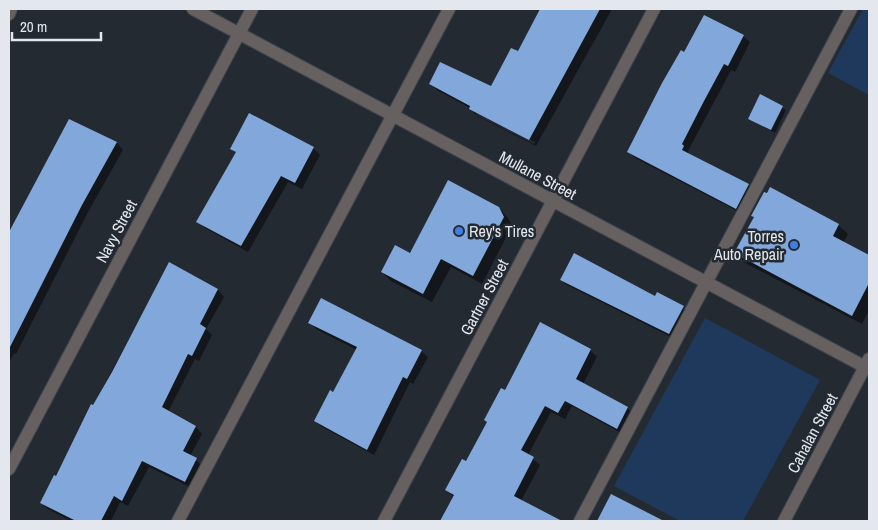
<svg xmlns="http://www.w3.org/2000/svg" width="878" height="530" font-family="'Archivo Narrow',sans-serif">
  <rect width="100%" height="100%" fill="#242a32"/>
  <g fill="#1f395d">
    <polygon points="863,9 869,9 869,95 828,73"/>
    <polygon points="705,318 820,380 743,521 680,521 614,486"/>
  </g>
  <g fill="#0007" fill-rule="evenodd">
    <path d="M 541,9 L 612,9 L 536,146 L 477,116 L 470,108 L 437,90 L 430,84 L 491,88 L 519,53 ZM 476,112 L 535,142 L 534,144 L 476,115 Z"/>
    <polygon points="743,36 750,42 735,72 731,70 688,151 689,155 748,185 755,192 743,214 635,158 629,152 685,53"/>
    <polygon points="761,96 786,110 775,133 749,119"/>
    <polygon points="70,120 117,143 123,150 88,212 16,354 14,353 9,363 9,234"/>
    <polygon points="313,148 320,155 302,189 288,182 248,252 205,228 198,222 237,153 232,149"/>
    <polygon points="767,195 838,225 848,234 843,243 869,257 869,310 862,324 745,263 736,253 755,218 752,216"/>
    <polygon points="499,208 508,218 512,226 482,284 451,267 432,302 391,281 382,272"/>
    <polygon points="169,264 218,290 224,297 206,329 212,335 199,361 195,359 168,412 196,427 202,434 190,456 203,466 192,488 149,467 128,506 120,502 111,521 71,521 48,509 41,503"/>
    <polygon points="561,280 656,298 683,307 689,313 675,339 567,285"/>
    <polygon points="310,322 421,351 428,357 413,384 410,382 374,455 322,427 315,421 334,394 357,350 316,329"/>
    <polygon points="540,324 590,350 597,357 583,384 627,408 634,415 623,434 572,406 565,419 551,412 528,455 540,465 521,501 559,521 441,521 454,497 446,490 466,463"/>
    <polygon points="612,496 658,521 600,521"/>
  </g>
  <g fill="#82a7da">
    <polygon points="540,9 600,9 529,140 469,109 470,106 429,84 440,62 491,86 511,48 518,51"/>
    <polygon points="704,15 744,35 728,66 724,64 704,101 682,144 684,146 682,150 749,184 736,209 627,152 662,83 681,50 684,52"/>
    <polygon points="760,94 783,106 771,130 748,119"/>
    <polygon points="249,113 314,147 295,183 281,176 241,246 196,222 236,152 230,149"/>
    <polygon points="69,119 117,142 82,205 9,349 9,232"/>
    <polygon points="448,180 499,207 504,217 473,276 441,259 423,294 381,272 395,245 410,253"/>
    <polygon points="770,187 839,224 833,236 869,255 869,283 852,316 734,253 754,217 751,216 764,192 767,193"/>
    <polygon points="574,253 655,296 657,292 684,306 669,334 560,280"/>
    <polygon points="169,262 218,289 200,324 206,328 192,356 188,354 162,407 196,426 183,451 197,458 185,482 142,461 122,501 114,496 101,521 76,521 40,503 54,475 56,476 91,404 93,405 112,372"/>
    <polygon points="321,298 422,350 407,379 403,377 367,450 314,421 330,390 333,392 357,347 308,323"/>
    <polygon points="540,322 591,349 576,379 628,407 617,429 565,401 558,413 545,406 521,450 534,457 514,496 562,521 440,521 454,495 445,490 462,459 466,461 487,422 484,420 501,388 505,390"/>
    <polygon points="611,494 664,521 597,521"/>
  </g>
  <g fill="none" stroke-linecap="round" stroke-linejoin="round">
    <defs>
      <g id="service">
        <polyline points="9,14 11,9"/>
        <polyline points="178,521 449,9"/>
        <polyline points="580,521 851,9"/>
      </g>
      <g id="minor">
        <polyline points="193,9 869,369"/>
        <polyline points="9,469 252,9"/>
        <polyline points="384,521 654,9"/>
        <polyline points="784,521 869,359"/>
      </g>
    </defs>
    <use href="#service" stroke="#3f454c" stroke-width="14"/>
    <use href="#minor" stroke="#3f454c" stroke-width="14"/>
    <use href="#service" stroke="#666060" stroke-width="12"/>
    <use href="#minor" stroke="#666060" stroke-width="12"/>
  </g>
  <g fill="#3f7fe0" stroke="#242a32" stroke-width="2">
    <circle cx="459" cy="231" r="5"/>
    <circle cx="794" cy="245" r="5"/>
  </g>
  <g text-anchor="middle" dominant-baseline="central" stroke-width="5" stroke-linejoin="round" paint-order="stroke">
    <g font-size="16" fill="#e4e8ee" stroke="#242a32">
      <text transform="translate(538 175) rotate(28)">Mullane Street</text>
      <text transform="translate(116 231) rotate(-62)">Navy Street</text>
      <text transform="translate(484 297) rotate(-62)">Gartner Street</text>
      <text transform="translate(812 433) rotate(-62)">Cahalan Street</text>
    </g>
    <g font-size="16" fill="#e4e8ee" stroke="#242a32" text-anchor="start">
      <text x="469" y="231">Rey's Tires</text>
      <text x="784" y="236" text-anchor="end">Torres<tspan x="784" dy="18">Auto Repair</tspan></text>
    </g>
  </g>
  <rect width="878" height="530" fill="none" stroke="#e4e8ee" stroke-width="20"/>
  <path d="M12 32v8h89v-8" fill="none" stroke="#e4e8ee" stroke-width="2.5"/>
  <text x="20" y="32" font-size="15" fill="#e4e8ee" stroke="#242a32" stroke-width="4" paint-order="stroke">20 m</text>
</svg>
